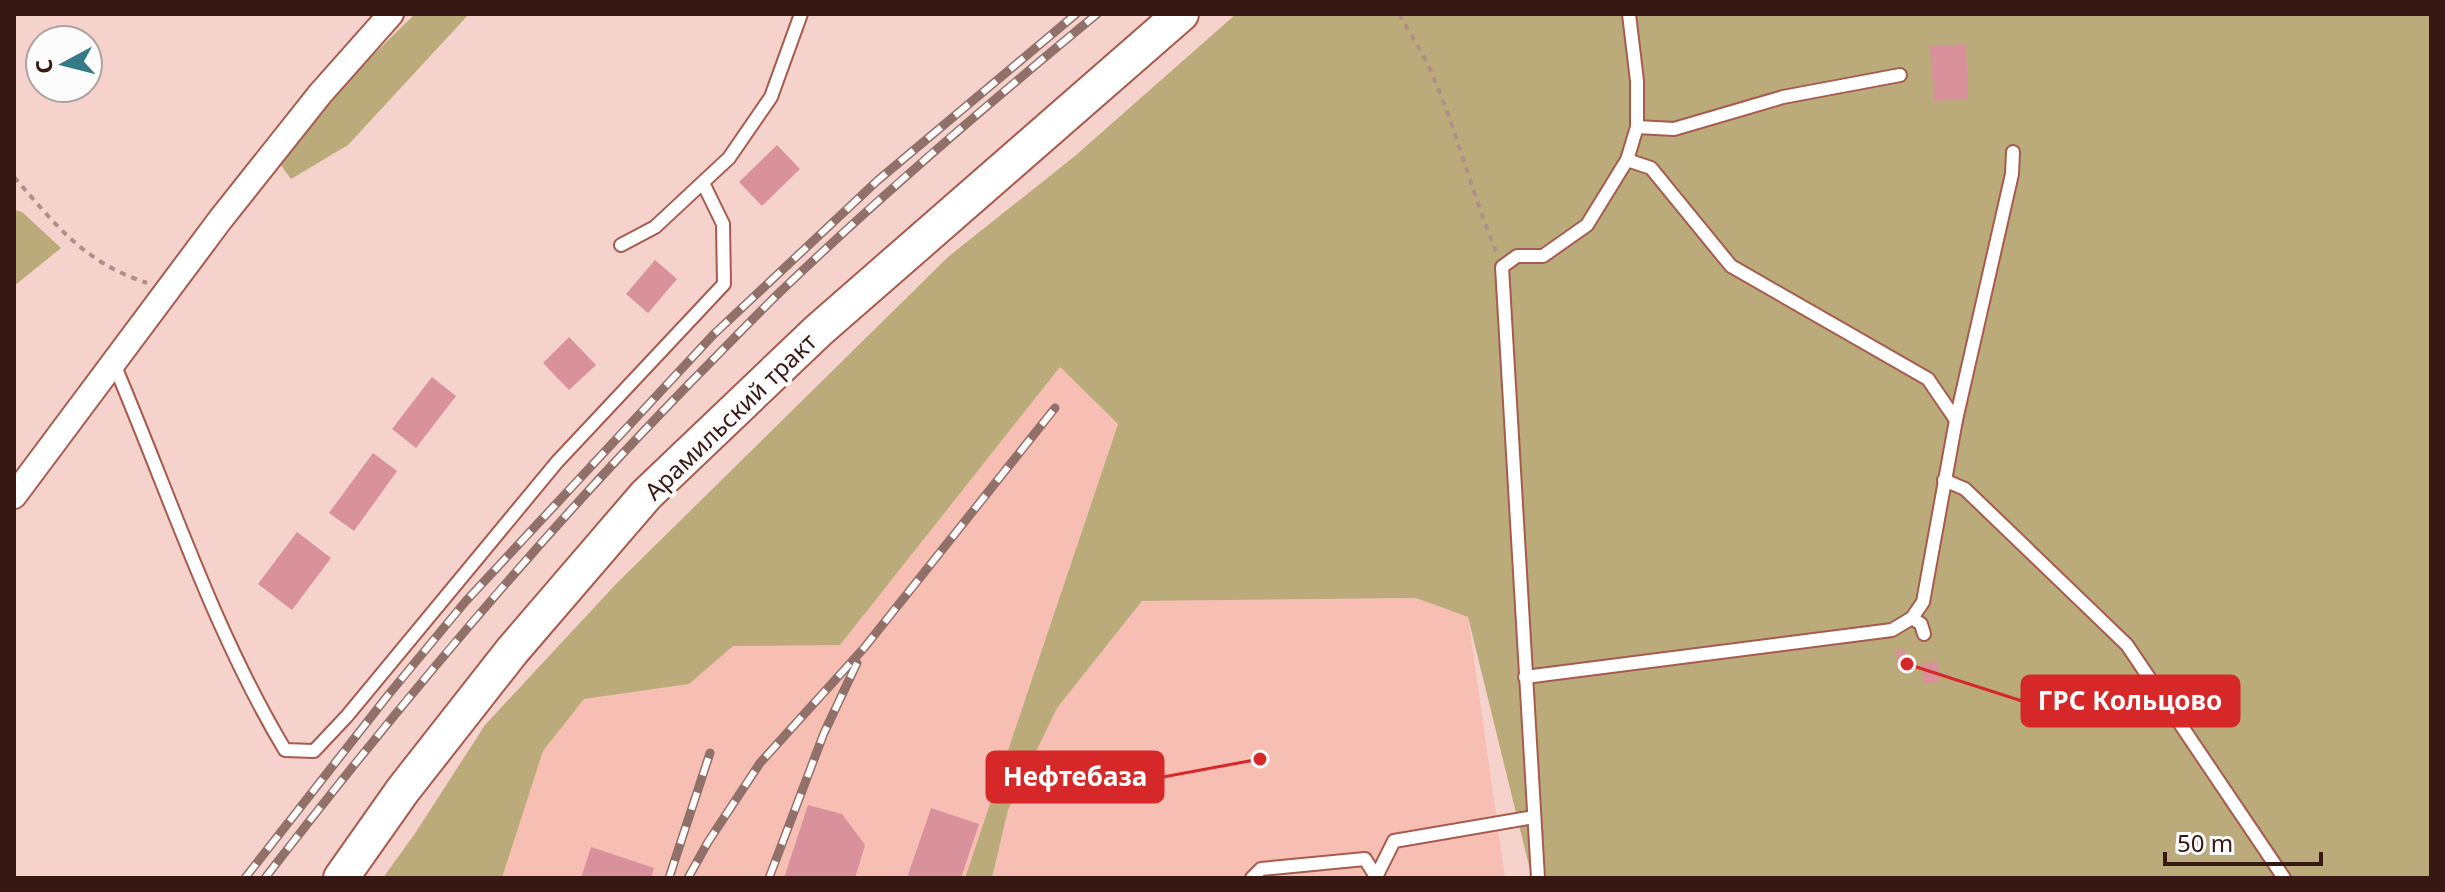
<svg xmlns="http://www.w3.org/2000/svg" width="2445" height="892" font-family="'Noto Sans',sans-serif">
  <rect width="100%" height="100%" fill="#f5d2cb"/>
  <g fill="#f7bfb4">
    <polygon points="1060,367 1118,424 965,878 502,878 543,751 584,699 689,684 733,645 840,645"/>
    <polygon points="1416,598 1468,616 1505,878 992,878 1008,810 1057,708 1142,601"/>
  </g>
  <g fill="#bbaa7a">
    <polygon points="415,14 469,14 348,145 291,179 280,164 331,96"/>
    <polygon points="1236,14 2431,14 2431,878 1532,878 1468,617 1416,598 1142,601 1057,708 1008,810 992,878 965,878 1118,424 1060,367 840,645 733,646 689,684 584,699 543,751 502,878 383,878 416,832 485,725 617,583 948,257 1075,156"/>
    <polygon points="14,210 22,212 61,248 14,286"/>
  </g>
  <g fill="#d9929b">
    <polygon points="1966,44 1968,99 1934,101 1930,46"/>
    <polygon points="777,145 800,169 762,206 739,182"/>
    <polygon points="655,260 677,279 648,313 626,294"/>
    <polygon points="569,337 596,365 569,390 543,363"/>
    <polygon points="432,377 456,396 416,448 392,429"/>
    <polygon points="373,453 397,471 354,531 329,513"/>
    <polygon points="297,532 331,558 292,610 258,584"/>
    <polygon points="1905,649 1907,668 1897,669 1896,650"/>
    <polygon points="1938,662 1939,682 1923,683 1922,663"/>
    <polygon points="808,805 842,814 865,845 855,878 784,878"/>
    <polygon points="931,808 979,824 961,878 907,878"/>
    <polygon points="591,847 654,868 651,878 581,878"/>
  </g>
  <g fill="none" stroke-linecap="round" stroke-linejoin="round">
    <defs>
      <g id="service">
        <polyline points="1637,127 1674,129 1783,97 1900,75"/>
        <polyline points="1627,160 1651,168 1731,266 1928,379 1956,420"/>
        <polyline points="621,245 655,227 729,158 771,97 801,14"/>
        <path d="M 114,364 C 169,493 213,630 285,750 L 314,751 L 347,716 L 557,462 L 724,284 L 723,224 L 703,183"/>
        <polyline points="1944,480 1965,489 2127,645 2284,878"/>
        <polyline points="1912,618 1921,624 1924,634"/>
        <polyline points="1525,677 1892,630 1912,618 1923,602 1956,420 2012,174 2013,152"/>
        <polyline points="1376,877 1394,841 1534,817"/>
        <polyline points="1252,878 1261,869 1365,859 1377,878"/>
        <polyline points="1538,878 1502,267 1517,256 1543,256 1587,225 1627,160 1637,127 1637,81 1629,14"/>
      </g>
      <polyline id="minor" points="14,496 220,220 320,94 391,14"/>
      <polyline id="secondary" points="341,878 403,790 512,651 646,495 819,330 1181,14"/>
    </defs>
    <use href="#service" stroke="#a75b4e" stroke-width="16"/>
    <use href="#minor" stroke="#a75b4e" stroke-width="28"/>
    <use href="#secondary" stroke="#a75b4e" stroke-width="38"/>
    <g stroke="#b18f89" stroke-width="4" stroke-dasharray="6 6" stroke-linecap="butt">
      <path d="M 1399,14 C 1409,32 1421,50 1430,69 C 1456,128 1471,191 1496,251"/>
      <path d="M 14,177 C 56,225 83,262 147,283"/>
    </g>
    <use href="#service" stroke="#fff" stroke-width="12"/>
    <use href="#minor" stroke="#fff" stroke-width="24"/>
    <use href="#secondary" stroke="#fff" stroke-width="34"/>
    <defs>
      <g id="rail">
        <polyline points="245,878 389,694 465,602 713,335 877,181 1076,14"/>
        <path d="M 265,878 C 398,706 538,539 690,383 C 720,353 749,322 779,293 C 881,195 989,103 1097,14"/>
        <polyline points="669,878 710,753"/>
        <polyline points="688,878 708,842 760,763 864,648 1055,408"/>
        <polyline points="769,878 824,733 857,663"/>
      </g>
    </defs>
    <use href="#rail" stroke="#91706a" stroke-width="9"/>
    <use href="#rail" stroke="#fcfcfc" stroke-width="6" stroke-dasharray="18" stroke-linecap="butt"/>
  </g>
  <g text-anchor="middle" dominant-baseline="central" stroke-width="8" stroke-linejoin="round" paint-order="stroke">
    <g font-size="24" fill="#381813" stroke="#fcfcfc">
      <text transform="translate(730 416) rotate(-44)">Арамильский тракт</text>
    </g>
  </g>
  <path fill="none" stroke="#d62828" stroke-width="3" d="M1907 664L2022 701M1260 759L1163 777"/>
  <g fill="#d62828" stroke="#fcfcfc" stroke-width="3">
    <circle cx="1907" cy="664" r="8"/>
    <circle cx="1260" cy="759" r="8"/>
  </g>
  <g fill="#d62828" stroke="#d62828" stroke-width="3">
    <rect x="2022" y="676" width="217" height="50" rx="8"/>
    <rect x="987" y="752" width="176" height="50" rx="8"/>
  </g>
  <g font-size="26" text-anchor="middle" font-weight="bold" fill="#fff">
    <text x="2130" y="710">ГРС Кольцово</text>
    <text x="1075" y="786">Нефтебаза</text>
  </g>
  <rect width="2445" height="892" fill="none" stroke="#381813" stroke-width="32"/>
  <g transform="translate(64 64) rotate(263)"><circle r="38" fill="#fcfcfc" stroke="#aea19f" stroke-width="2"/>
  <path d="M0-6L14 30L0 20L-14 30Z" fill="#357b87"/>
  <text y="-12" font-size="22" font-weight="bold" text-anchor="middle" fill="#381813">С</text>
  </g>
  <path d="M2165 852v12h156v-12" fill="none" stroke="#381813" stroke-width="4"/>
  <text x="2177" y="852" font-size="24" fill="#381813" stroke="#fcfcfc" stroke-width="6" paint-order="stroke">50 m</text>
</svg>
